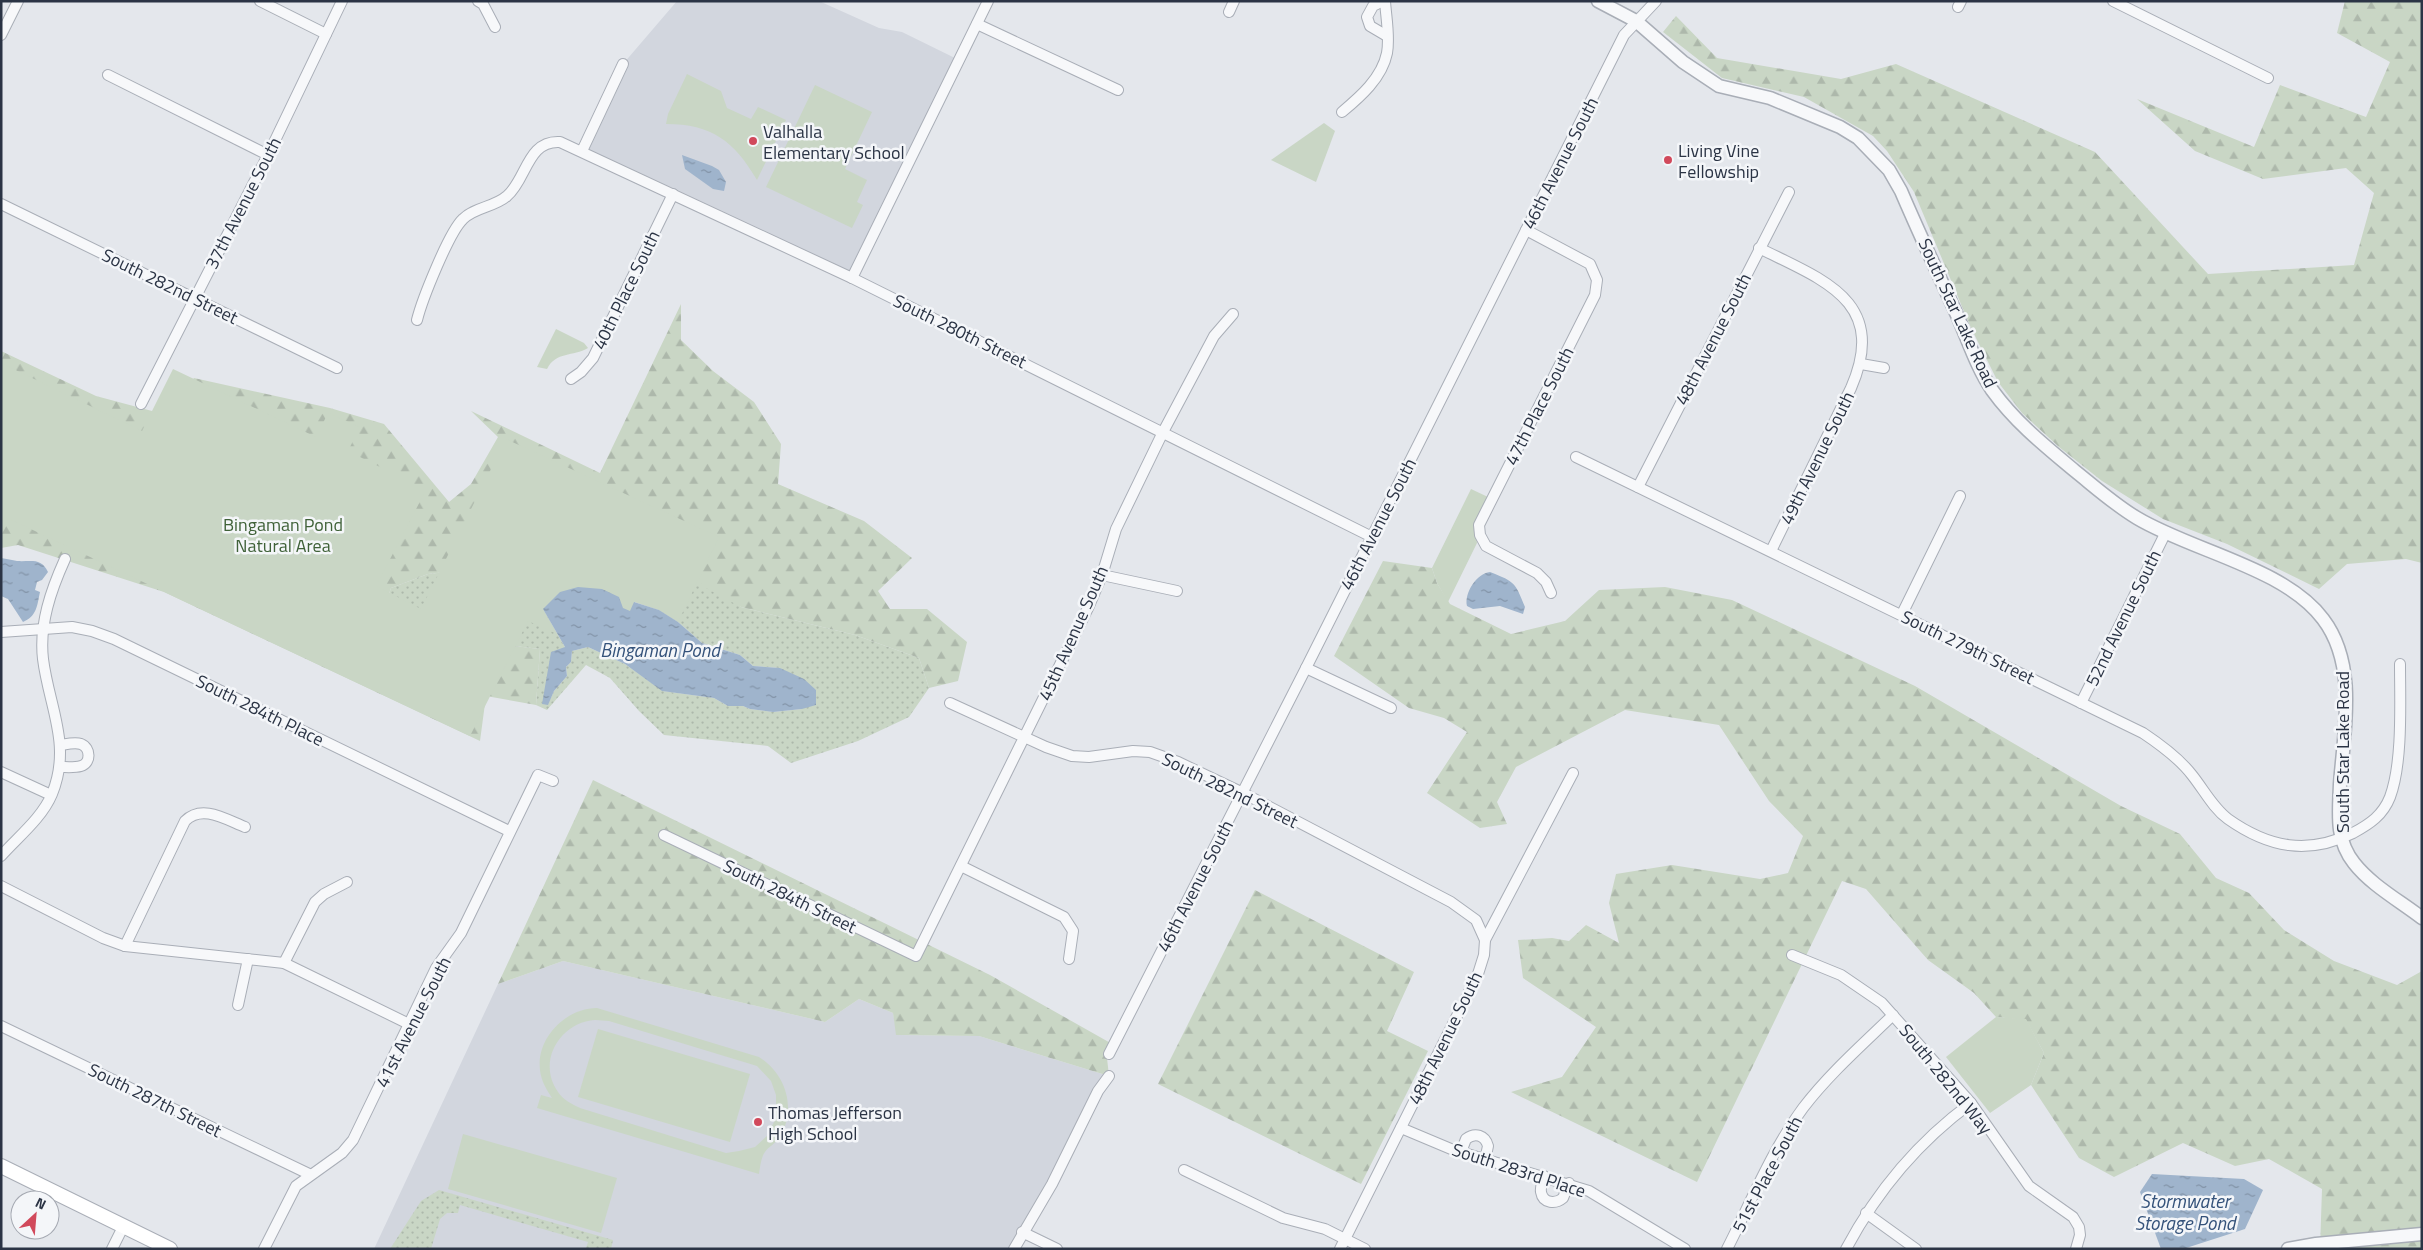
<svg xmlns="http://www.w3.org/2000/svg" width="2423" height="1250" font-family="'Titillium Web',sans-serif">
  <defs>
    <pattern id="grass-dots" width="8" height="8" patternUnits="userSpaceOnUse" patternTransform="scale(1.25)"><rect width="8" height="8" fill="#c9d6c5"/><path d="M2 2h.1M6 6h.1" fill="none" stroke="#adb8ab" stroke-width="1.8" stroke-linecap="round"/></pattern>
    <pattern id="forest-firs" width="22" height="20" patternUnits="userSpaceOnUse" patternTransform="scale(1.25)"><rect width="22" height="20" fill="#c9d6c5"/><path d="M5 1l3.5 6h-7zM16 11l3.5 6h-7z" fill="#adb8ab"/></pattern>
    <pattern id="water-ripples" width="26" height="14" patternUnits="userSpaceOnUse" patternTransform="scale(1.25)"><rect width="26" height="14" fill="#9fb4cc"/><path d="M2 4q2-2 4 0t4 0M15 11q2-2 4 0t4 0" fill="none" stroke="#8293a7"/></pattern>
  </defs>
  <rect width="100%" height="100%" fill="#e4e7ec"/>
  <g fill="#d2d6de">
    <polygon points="677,1 819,1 879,28 902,32 959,60 852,278 582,151 623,64"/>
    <polygon points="563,961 825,1022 859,999 893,1013 897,1035 979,1036 1109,1076 1014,1249 374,1249 498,984"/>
  </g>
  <g fill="url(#grass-dots)" fill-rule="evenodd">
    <path d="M 685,563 L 741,607 L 855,635 L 919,658 L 929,688 L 909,717 L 858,741 L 791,763 L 768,746 L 664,735 L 639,711 L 610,678 L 586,665 L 547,710 L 536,705 L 540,649 L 455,639 L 383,612 L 391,588 L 428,574 L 464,570 ZM 635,602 L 659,610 L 678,622 L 702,643 L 740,655 L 753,666 L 780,668 L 802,709 L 773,712 L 750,709 L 743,706 L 728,706 L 714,698 L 663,691 L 625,664 L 588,647 L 572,651 L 571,662 L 566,667 L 567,676 L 554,691 L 548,704 L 565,647 L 543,609 L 631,612 Z"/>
    <polygon points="439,1190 613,1240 611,1249 586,1248 588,1242 460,1205 458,1213 447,1213 440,1219 431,1249 390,1249 421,1201"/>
  </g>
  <g fill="url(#forest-firs)">
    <polygon points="2345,1 2422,1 2422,563 2406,559 2347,564 2319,589 2227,544 2163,519 2102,481 2059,447 2022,413 1998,382 1971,328 1914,192 1887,151 1873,136 1804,97 1722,78 1663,32 1676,16 1717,58 1841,79 1896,64 2095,152 2208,274 2354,265 2374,193 2346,168 2263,179 2195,151 2137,99 2254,147 2280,85 2366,117 2390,62 2337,33"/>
    <polygon points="681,304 681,340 713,371 754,402 781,444 778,484 864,521 912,558 878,591 890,609 927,609 967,642 958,681 929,688 919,658 855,635 741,607 704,587 685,563 464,570 428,574 391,588 383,612 455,639 540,649 536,705 486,696 480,741 164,592 18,545 1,548 1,351 96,396 167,415 194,378 330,408 384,424 449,502 471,484 498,437 471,411 600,473"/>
    <polygon points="1383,561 1432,568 1437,583 1450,604 1511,634 1565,621 1599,590 1665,587 1732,600 1915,686 2121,806 2180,834 2216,878 2249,893 2284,930 2334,961 2397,985 2422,971 2422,1249 2320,1249 2322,1189 2269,1159 2235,1166 2183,1143 2114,1177 2079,1158 2031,1085 2044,1053 2026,1020 1996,1017 1974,993 1928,960 1866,889 1842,881 1697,1182 1511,1092 1562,1077 1596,1027 1523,978 1518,940 1552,938 1569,941 1586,925 1619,943 1609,903 1616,874 1672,865 1760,879 1788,873 1803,836 1769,801 1719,725 1625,710 1516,767 1497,802 1507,824 1480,828 1427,793 1467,732 1444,718 1409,708 1334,656"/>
    <polygon points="593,780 990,975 1114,1045 1107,1058 1109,1076 979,1036 896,1035 893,1013 859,999 825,1022 563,961 498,984"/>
    <polygon points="1255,890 1414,972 1387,1031 1428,1051 1361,1184 1158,1084"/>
  </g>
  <g fill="#c9d6c5" fill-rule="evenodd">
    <path d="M 687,74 L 721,91 L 727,108 L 751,119 L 758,107 L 786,120 L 757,180 C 734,141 712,124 666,124 L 668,114 Z"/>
    <polygon points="815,85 872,112 845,169 867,180 857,202 863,205 852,228 766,187"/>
    <polygon points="1324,123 1335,131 1316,182 1271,160"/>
    <path d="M 556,329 L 584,343 L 588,348 C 573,357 556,351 547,369 L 537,367 Z"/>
    <polygon points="1,363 142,431 173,369 316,437 328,413 360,427 348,451 426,490 376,586 421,609 506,439 719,537 678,622 659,610 635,602 631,612 623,608 543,609 557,634 528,621 470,736 1,515"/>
    <polygon points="1471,489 1488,497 1475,525 1477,543 1448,602 1437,583 1432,568"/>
    <path d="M 597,1008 L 759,1057 C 787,1075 797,1110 779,1138 C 775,1144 768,1147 765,1152 C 761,1157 760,1168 759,1174 L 537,1108 L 541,1095 L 552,1098 C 546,1089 541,1080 540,1070 C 536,1038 566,1008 597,1008 ZM 595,1020 L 609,1021 L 757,1066 L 771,1081 L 776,1095 L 776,1118 L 767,1136 L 755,1147 L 739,1151 L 726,1153 L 580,1108 C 572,1104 563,1100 558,1092 C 536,1061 561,1022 595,1020 Z"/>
    <polygon points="1996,1017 2026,1019 2044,1053 2031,1085 1990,1113 1946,1057"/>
    <polygon points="598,1029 750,1074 730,1142 578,1097"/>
    <polygon points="463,1134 617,1178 601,1233 448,1189"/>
  </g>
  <g fill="url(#water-ripples)">
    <polygon points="682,155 712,166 719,170 726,182 724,191 713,189 685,169"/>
    <path d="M 1,558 C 7,559 12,560 17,561 C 31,562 41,557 48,572 L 42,580 L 37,582 L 35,590 L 40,592 C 37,606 37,616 23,622 L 8,599 L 1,596 Z"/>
    <path d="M 1490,572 C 1516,582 1515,583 1525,607 L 1523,614 L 1500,606 L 1473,609 L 1467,606 C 1464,593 1477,573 1490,572 Z"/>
    <polygon points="578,587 602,589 619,597 623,608 630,611 634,602 659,610 678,622 702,643 740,655 753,666 780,668 804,679 816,690 816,705 802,709 773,712 750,709 743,706 728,706 714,698 662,691 625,664 588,647 572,651 571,662 566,667 567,676 554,691 548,705 542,704 551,652 565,647 543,609 560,592"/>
    <polygon points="2152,1174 2244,1179 2263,1190 2245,1229 2183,1249 2161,1249 2140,1192"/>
  </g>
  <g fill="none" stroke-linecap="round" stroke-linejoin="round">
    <defs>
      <g id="minor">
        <polyline points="260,1 326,34"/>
        <polyline points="478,1 483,4 495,27"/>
        <polyline points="1383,1 1373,6 1367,17 1370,26 1387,36"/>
        <polyline points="2113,1 2268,78"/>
        <polyline points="1958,7 1961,1"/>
        <polyline points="1229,12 1234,1"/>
        <polyline points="977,24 1118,90"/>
        <polyline points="1,35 18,1"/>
        <polyline points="108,75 268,155"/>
        <path d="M 1342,112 C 1360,97 1382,78 1387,53 C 1390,37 1386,17 1385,1"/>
        <polyline points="582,151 623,64"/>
        <polyline points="1,204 337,368"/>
        <polyline points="1526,230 1590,264 1597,280 1595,295 1479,525 1480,535 1486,546 1537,573 1546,582 1551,593"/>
        <path d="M 1759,248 C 1823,280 1889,301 1851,388 L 1771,551"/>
        <polyline points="852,278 988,1"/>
        <path d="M 417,320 C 422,300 449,232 463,219 C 475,207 495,207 507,196 C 527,179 527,140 560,142 L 852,278 L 1372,537"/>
        <polyline points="1861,364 1884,368"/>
        <polyline points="571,379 581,372 593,358 673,194"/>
        <polyline points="141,404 268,155 342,1"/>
        <path d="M 1576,457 L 2143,733 C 2161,745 2179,758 2192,775 C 2204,790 2213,808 2228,819 C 2269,848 2308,855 2353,833 C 2370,824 2383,815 2390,797 C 2403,762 2400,701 2400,664"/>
        <polyline points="1638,487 1789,192"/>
        <polyline points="1102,575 1177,591"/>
        <polyline points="1902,614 1960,496"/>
        <polyline points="1,632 72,627 92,631 114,639 509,831"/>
        <polyline points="1306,668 1391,708"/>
        <polyline points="950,703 1046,747 1072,756 1089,757 1133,751 1150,752 1178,762 1243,793 1451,902 1476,920 1485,940"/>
        <polyline points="2081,703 2166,532"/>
        <path d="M 60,767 C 66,767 74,768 81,766 C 91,763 91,748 81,744 C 75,742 67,744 61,745"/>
        <polyline points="1,772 51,795"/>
        <polyline points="664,835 916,956 1089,606 1102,575 1116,529 1163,432 1214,336 1233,314"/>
        <path d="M 1,856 C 18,837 42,818 52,794 C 72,745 49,707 43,659 C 39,624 51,590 65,559"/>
        <polyline points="961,866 1064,917 1073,931 1069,959"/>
        <polyline points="1,886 103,938 125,946 284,963 409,1024"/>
        <path d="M 125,946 L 185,821 C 202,804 225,819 245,827"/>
        <polyline points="1792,955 1841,975 1882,1003 1971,1103 2029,1186 2073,1217 2079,1227 2080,1235 2076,1249"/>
        <polyline points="284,963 315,902 324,894 347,882"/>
        <polyline points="238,1005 248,959"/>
        <polyline points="1,1026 309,1174"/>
        <polyline points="1109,1054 1306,668 1624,35 1656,1"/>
        <polyline points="1401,1128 1451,1149 1589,1191 1685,1249"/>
        <path d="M 1461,1152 L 1466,1139 C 1475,1132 1485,1135 1488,1146 L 1485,1160"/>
        <polyline points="1184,1170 1283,1218 1325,1229 1365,1249"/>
        <path d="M 1544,1176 C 1543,1181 1540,1187 1541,1192 C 1543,1204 1556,1204 1563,1198 L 1569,1183"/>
        <polyline points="1866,1213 1916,1249"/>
        <polyline points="1022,1232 1057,1249"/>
        <polyline points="112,1249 123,1227"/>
        <polyline points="264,1249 296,1186 342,1153 353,1140 436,968 461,933 538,775 553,781"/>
        <polyline points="1014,1249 1052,1184 1098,1091 1109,1076"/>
        <polyline points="1340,1249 1478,974 1484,955 1485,940 1573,773"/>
        <path d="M 1727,1249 C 1751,1202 1772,1150 1803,1108 C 1829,1074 1862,1045 1893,1015"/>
        <path d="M 1846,1249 C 1877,1191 1918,1142 1971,1103"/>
      </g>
      <g id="tertiary">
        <path d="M 1598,1 L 1636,21 L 1683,62 L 1719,86 L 1770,98 L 1840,127 L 1858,138 L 1889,170 L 1901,191 C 1919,233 1938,274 1957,315 C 1968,340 1977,368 1992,390 C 2015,422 2045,446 2075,471 C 2095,487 2115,505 2137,518 C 2192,551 2285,568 2323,619 C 2358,665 2344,731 2340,784 C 2339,813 2335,839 2354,863 C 2371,885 2400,901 2422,918"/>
        <polyline points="2288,1249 2316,1244 2422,1234"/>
      </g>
      <polyline id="secondary" points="1,1166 170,1249"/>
    </defs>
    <use href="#minor" stroke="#a9aeb7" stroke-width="12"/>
    <use href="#tertiary" stroke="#a9aeb7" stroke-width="15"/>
    <use href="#secondary" stroke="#a9aeb7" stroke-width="16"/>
    <use href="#minor" stroke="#f7f8fa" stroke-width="10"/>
    <use href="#tertiary" stroke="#f7f8fa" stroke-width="12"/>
    <use href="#secondary" stroke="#fff" stroke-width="14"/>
  </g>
  <g fill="#d1495b" stroke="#f4f6f9" stroke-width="2">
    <circle cx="753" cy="141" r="5"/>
    <circle cx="1668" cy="160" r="5"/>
    <circle cx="758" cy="1122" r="5"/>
  </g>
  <g text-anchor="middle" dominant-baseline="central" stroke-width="5" stroke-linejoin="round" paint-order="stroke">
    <g font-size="18" fill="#2b3445" stroke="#f4f6f9" text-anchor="start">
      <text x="763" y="131">Valhalla<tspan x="763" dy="21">Elementary School</tspan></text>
      <text x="1678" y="150">Living Vine<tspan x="1678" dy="21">Fellowship</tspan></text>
      <text x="768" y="1112">Thomas Jefferson<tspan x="768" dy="21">High School</tspan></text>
    </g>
    <g font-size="18" fill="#2b3445" stroke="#f4f6f9">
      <text transform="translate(1560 163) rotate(-63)">46th Avenue South</text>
      <text transform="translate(243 203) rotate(-63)">37th Avenue South</text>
      <text transform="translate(170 286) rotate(26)">South 282nd Street</text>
      <text transform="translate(626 290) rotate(-64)">40th Place South</text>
      <text transform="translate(1958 313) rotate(65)">South Star Lake Road</text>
      <text transform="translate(960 331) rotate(26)">South 280th Street</text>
      <text transform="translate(1713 339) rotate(-63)">48th Avenue South</text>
      <text transform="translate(1539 406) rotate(-63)">47th Place South</text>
      <text transform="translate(1817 458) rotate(-64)">49th Avenue South</text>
      <text transform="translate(1378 524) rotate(-63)">46th Avenue South</text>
      <text transform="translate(2123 618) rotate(-64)">52nd Avenue South</text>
      <text transform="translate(1073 633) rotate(-66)">45th Avenue South</text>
      <text transform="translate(1968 647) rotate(26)">South 279th Street</text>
      <text transform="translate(260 710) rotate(26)">South 284th Place</text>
      <text transform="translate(2342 752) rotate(-90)">South Star Lake Road</text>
      <text transform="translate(1230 790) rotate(26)">South 282nd Street</text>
      <text transform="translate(1195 886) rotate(-63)">46th Avenue South</text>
      <text transform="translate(790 896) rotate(26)">South 284th Street</text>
      <text transform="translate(413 1022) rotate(-63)">41st Avenue South</text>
      <text transform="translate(1445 1038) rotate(-64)">48th Avenue South</text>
      <text transform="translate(1946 1079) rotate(51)">South 282nd Way</text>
      <text transform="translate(155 1100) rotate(26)">South 287th Street</text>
      <text transform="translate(1519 1170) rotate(18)">South 283rd Place</text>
      <text transform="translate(1767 1174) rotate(-62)">51st Place South</text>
    </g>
    <g font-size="18" fill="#3f6138" stroke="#f4f6f9">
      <text x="283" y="524">Bingaman Pond<tspan x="283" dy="21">Natural Area</tspan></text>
    </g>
    <g font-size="19" font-style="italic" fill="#34527a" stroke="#f4f6f9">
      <text x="660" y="649">Bingaman Pond</text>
      <text x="2185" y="1200">Stormwater<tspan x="2185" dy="22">Storage Pond</tspan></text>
    </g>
  </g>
  <rect width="2423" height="1250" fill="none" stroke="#2b3445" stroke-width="5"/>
  <g transform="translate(35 1215) rotate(26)"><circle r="24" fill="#f4f6f9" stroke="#a4a8b1"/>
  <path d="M0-4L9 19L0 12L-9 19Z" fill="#d1495b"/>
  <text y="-8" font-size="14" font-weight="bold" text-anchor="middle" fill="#2b3445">N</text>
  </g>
</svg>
